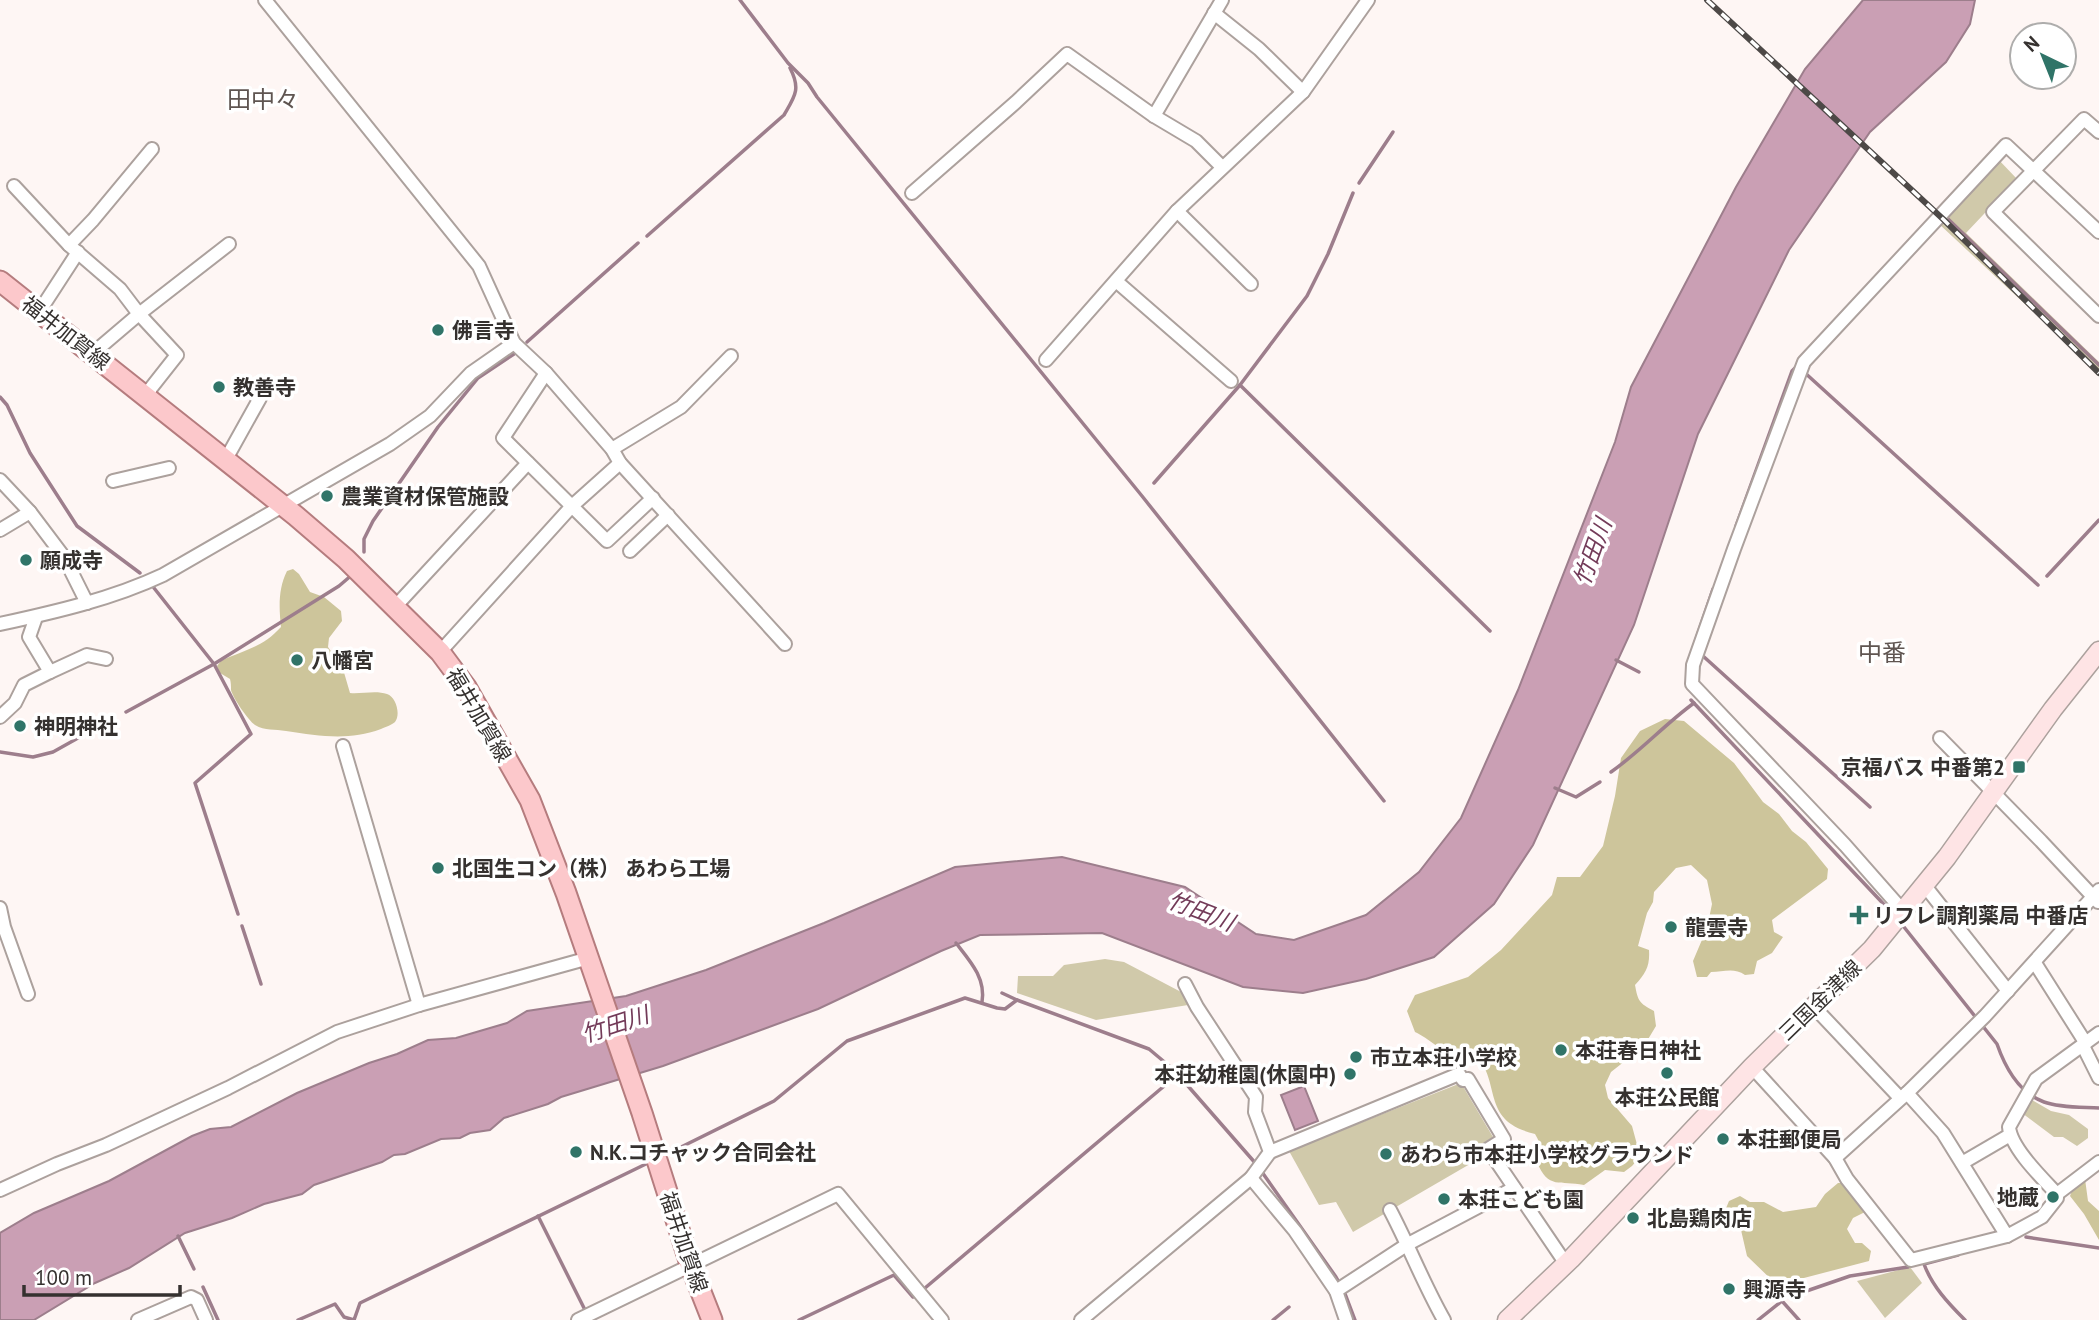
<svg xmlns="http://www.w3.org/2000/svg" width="2099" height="1320" font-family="'PT Sans','Noto Sans JP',sans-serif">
  <rect width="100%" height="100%" fill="#fef6f4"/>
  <g fill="#d0c9aa">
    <polygon points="1997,158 2017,179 1966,233 2099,362 2099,373 1938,223"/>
    <polygon points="1105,959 1124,962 1183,993 1188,1005 1096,1020 1017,993 1018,976 1053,976 1064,965"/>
    <polygon points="1461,1083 1493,1137 1477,1147 1482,1157 1353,1232 1336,1202 1319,1205 1289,1151"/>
    <polygon points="2032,1100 2051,1111 2069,1115 2088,1129 2088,1138 2077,1146 2063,1137 2054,1137 2022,1113"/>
    <polygon points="1910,1267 1922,1283 1885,1318 1857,1281"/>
  </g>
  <g fill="#cdc59b">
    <path d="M 293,569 L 299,574 L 310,592 L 324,597 L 341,611 L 342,621 L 329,638 L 328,647 L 343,669 L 350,693 C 362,694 376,690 387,694 C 396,697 401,714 395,722 C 392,725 385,727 381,729 C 348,741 320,736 286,731 C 275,729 265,731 255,725 C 248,720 233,698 231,690 C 231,686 231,683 230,679 L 220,673 L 217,666 L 221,661 C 246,649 262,648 281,627 C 279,608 278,589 287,571 Z"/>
    <path d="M 1665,719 L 1684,721 L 1734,763 L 1763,802 L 1779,814 L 1792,831 L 1806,842 L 1828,869 L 1827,879 L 1772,920 L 1774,932 L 1783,937 L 1772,953 L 1757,961 L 1754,974 L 1745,975 C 1734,967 1723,972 1711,972 L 1707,977 L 1697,977 L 1693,961 L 1707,928 L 1712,904 L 1707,880 L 1691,865 L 1676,868 L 1654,892 L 1653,902 L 1647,913 L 1638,946 L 1649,950 C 1650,966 1646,973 1635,985 C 1638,1001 1639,1003 1654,1011 L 1656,1026 L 1644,1046 L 1611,1072 L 1605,1085 L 1608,1098 L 1632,1126 L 1639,1152 L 1639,1158 L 1632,1166 L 1624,1172 L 1605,1170 L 1584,1185 C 1560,1180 1548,1190 1537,1162 C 1543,1152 1541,1144 1535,1134 C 1478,1120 1504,1082 1473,1052 C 1468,1052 1461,1054 1456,1053 C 1441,1053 1429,1038 1415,1032 L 1407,1011 L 1415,995 L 1468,977 L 1501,950 L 1552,895 L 1557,877 L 1580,877 L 1603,846 L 1615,796 L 1621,758 L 1640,731 Z"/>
    <polygon points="2085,1179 2088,1201 2099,1211 2099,1240 2084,1214 2070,1196 2072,1191"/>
    <polygon points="1838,1183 1843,1183 1867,1211 1853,1218 1847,1229 1855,1243 1862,1243 1871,1251 1869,1261 1777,1285 1747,1256 1741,1230 1734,1231 1722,1218 1729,1201 1740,1196 1750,1202 1764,1202 1783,1212 1816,1207 1825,1194"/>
  </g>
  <g fill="#ca9fb4" stroke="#9d7e8c" stroke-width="2">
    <polygon points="1863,0 1975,0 1970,24 1946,62 1870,132 1789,250 1698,434 1634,625 1533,845 1494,904 1434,957 1366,979 1303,993 1243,987 1102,933 980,935 941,951 818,1009 663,1066 561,1097 548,1104 504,1118 490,1130 470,1133 460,1138 441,1139 405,1154 394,1155 382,1162 314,1185 302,1194 264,1204 232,1218 185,1233 129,1268 95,1283 34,1320 0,1320 0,1233 34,1213 109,1181 192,1136 210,1129 231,1127 297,1093 369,1063 397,1054 428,1040 456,1038 507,1023 527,1011 626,996 706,970 824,923 955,867 1062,857 1185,887 1256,934 1294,940 1366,915 1419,872 1461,818 1518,690 1615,442 1631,387 1736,187 1805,69"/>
    <polygon points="1304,1086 1318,1121 1295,1130 1281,1095"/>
  </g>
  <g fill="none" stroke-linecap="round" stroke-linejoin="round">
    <g stroke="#9d7e8c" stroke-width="3.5">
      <polyline points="740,0 788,63 808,83 817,97 1142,496 1384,801"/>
      <polyline points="1359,183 1393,132"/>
      <polyline points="1946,217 2099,365"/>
      <path d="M 647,236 L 784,115 C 795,96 801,89 790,68"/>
      <polyline points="527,342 638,243"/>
      <polyline points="1804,372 2038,585"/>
      <polyline points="1240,385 1490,631"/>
      <polyline points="0,397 7,405 30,453 77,526 140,573"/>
      <polyline points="1154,483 1240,385 1307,296 1328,254 1353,193"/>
      <polyline points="1736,526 1792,371 1799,364"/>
      <polyline points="364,552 364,539 373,521 438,427 478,378 514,354"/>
      <polyline points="2047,576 2099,520"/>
      <polyline points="154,588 214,664 251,734 195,783 238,914"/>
      <polyline points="1691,654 1713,589"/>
      <polyline points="1703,656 1870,807"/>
      <polyline points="1616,660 1639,672"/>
      <polyline points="1691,700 1893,914"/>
      <polyline points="126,712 214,664 339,586 353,574"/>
      <polyline points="0,752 33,757 53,752 112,719"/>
      <path d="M 1611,772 C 1641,751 1665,724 1694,703"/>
      <polyline points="1555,788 1576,797 1600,782"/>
      <path d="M 1900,922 L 1997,1044 C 2005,1067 2019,1093 2044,1102 C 2060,1108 2082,1107 2099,1108"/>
      <polyline points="242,926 261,984"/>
      <path d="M 956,943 C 970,961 986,978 982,1002"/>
      <polyline points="1002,993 1017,1000 1149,1049 1174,1070 1257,1165 1336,1277 1344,1291 1355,1320"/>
      <polyline points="671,1152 774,1101 847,1041 965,998 997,1008 1005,1009 1017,1000"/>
      <polyline points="538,1216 585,1310"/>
      <polyline points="178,1236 194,1269"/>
      <polyline points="2026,1237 2099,1248"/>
      <path d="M 1958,1255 L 1924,1264 C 1932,1286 1948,1303 1965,1320"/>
      <polyline points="203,1287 218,1320"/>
      <polyline points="925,1288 1176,1076"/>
      <polyline points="1792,1296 1850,1276 1908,1267"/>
      <polyline points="298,1320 335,1304 344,1317 354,1320 360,1303 650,1162"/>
      <polyline points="799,1320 894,1275 913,1297"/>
      <polyline points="1273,1320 1289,1307"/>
      <polyline points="1758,1320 1782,1301 1799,1320"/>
    </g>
    <defs>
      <g id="minor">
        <polyline points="265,0 479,266 514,343 546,373 612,449 620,463 785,644"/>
        <polyline points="1214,13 1259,49 1303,92"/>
        <polyline points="1154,116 1222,0"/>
        <polyline points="2099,132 2084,119 1993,212 2099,316"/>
        <polyline points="14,186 69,245 120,289 139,314 177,355 151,388 147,397"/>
        <polyline points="912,193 1016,102 1067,54 1154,116 1196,141 1222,167"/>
        <polyline points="1177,211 1251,284"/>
        <polyline points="69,245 93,220 152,149"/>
        <polyline points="1116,281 1231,381"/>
        <polyline points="39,312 78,252"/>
        <polyline points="92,354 139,314 229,244"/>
        <polyline points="1046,360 1177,211 1303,92 1368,0"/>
        <polyline points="546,373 503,438 607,541 653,498"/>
        <polyline points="612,449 681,407 731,356"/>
        <polyline points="226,459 260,398"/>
        <polyline points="0,480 30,512 64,557 87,603"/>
        <polyline points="113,481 169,468"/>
        <polyline points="0,530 30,512"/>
        <polyline points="630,551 668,515"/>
        <polyline points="394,608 528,463"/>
        <path d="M 0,624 C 55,612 112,599 163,575 L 390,444 L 430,416 L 471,373 L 514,343"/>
        <polyline points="440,652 572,506 620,463"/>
        <polyline points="50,672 87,655 106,659"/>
        <polyline points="0,717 15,703 24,685 50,672 29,637 36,617"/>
        <polyline points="1940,738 2041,841 2098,902"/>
        <polyline points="343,746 419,1005"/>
        <polyline points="1925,886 2008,991"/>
        <polyline points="0,908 4,927 28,994"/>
        <polyline points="1904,912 1845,845 1692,684 1693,665 1734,549 1804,362 2006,145 2099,232"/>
        <polyline points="2035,963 2085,1042 2084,1048 2099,1078"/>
        <polyline points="1185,984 1197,1007 1256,1097 1255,1112 1270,1152 1251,1178"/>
        <polyline points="1815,1008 1900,1098"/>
        <polyline points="1752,1067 1835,1158 1847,1179 1911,1260 2007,1236 2042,1217 2057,1198 2057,1194 2099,1162"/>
        <polyline points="1907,1093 1943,1133 2007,1236"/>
        <polyline points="1270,1152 1459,1074 1463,1080 1468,1079 1504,1139 1488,1149 1566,1264"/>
        <polyline points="1835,1158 1907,1093 1985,1016 2099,890"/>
        <polyline points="1962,1163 2010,1135"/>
        <polyline points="0,1190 57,1164 106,1145 228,1088 337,1032 419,1005 589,958"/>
        <path d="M 2057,1194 C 2042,1178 2011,1148 2009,1127 L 2036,1079 L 2099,1033"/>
        <path d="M 1390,1210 C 1409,1246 1424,1285 1444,1320"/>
        <polyline points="1336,1291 1408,1244 1514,1188"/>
        <polyline points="138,1320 191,1297 197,1300 206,1320"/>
        <polyline points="578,1320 838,1194 942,1320"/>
        <polyline points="1081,1320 1251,1178 1295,1231 1336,1291 1346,1320"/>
      </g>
      <polyline id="secondary" points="1507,1320 1571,1259 1752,1067 1872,949 1947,857 2053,709 2099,651"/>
      <polyline id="primary" points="0,281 296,516 346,559 440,652 466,687 530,800 566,893 642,1113 690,1264 712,1320"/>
    </defs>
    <use href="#minor" stroke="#aca19d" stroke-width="16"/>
    <use href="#secondary" stroke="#aca19d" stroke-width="21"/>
    <use href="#primary" stroke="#b57c7e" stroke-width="23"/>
    <use href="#minor" stroke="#fff" stroke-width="12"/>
    <use href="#secondary" stroke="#fee4e5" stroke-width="18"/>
    <use href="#primary" stroke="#fcc8cb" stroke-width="19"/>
    <defs>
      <polyline id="rail" points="1707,0 1943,219 2099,373"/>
    </defs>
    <use href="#rail" stroke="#4d4947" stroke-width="6"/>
    <use href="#rail" stroke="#fff" stroke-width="3.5" stroke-dasharray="10" stroke-linecap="butt"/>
  </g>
  <g fill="#307468" stroke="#fff" stroke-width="2.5">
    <circle cx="438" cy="330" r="7"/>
    <circle cx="219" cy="387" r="7"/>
    <circle cx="327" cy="496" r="7"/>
    <circle cx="26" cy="560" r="7"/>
    <circle cx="297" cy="660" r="7"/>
    <circle cx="20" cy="726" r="7"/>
    <rect x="2012" y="760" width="14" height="14" rx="3.5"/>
    <circle cx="438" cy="868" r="7"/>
    <path d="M1855.5 904.5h7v7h7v7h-7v7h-7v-7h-7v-7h7z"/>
    <circle cx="1671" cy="927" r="7"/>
    <circle cx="1561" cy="1050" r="7"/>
    <circle cx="1356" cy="1057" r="7"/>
    <circle cx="1667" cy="1073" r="7"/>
    <circle cx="1350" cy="1074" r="7"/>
    <circle cx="1723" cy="1139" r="7"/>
    <circle cx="576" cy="1152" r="7"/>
    <circle cx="1386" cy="1154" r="7"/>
    <circle cx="2053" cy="1197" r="7"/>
    <circle cx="1444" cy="1199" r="7"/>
    <circle cx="1633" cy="1218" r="7"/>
    <circle cx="1729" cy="1289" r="7"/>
  </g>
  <g text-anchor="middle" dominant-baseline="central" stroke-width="7" stroke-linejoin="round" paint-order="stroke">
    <g font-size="21" font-weight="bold" fill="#35312f" stroke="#fff" text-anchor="start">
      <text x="452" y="330">佛言寺</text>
      <text x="233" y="387">教善寺</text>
      <text x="341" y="496">農業資材保管施設</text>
      <text x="40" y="560">願成寺</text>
      <text x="311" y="660">八幡宮</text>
      <text x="34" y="726">神明神社</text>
      <text x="2005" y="767" text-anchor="end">京福バス 中番第2</text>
      <text x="452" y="868">北国生コン（株） あわら工場</text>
      <text x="1873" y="915">リフレ調剤薬局 中番店</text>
      <text x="1685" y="927">龍雲寺</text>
      <text x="1575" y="1050">本荘春日神社</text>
      <text x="1370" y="1057">市立本荘小学校</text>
      <text x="1336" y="1074" text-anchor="end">本荘幼稚園(休園中)</text>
      <text x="1667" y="1097" text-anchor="middle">本荘公民館</text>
      <text x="1737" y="1139">本荘郵便局</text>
      <text x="590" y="1152">N.K.コチャック合同会社</text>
      <text x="1400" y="1154">あわら市本荘小学校グラウンド</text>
      <text x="2039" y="1197" text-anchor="end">地蔵</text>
      <text x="1458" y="1199">本荘こども園</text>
      <text x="1647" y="1218">北島鶏肉店</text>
      <text x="1743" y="1289">興源寺</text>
    </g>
    <g font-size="21" fill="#35312f" stroke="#fff">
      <text transform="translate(66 333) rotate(38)">福井加賀線</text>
      <text transform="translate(479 715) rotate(59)">福井加賀線</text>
      <text transform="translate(1820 1000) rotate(-44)">三国金津線</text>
      <text transform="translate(684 1242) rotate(71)">福井加賀線</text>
    </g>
    <g font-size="23" font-style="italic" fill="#733b59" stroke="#fff">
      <text transform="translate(1592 552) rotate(-70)">竹田川</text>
      <text transform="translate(1201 911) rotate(21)">竹田川</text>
      <text transform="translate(615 1024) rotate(-18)">竹田川</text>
    </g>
    <g font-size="24" fill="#5f5551" stroke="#fff">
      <text x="263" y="99">田中々</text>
      <text x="1882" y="652">中番</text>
    </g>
  </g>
  <g transform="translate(2043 56) rotate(317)"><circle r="33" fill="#ffffff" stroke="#aeadac" stroke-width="2"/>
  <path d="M0-5L12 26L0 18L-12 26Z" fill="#307468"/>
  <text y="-10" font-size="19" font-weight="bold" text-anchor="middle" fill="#35312f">N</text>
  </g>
  <path d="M24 1285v10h156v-10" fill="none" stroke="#35312f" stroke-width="3.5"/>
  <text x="35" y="1285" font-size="21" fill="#35312f" stroke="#ffffff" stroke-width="5" paint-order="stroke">100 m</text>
</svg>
